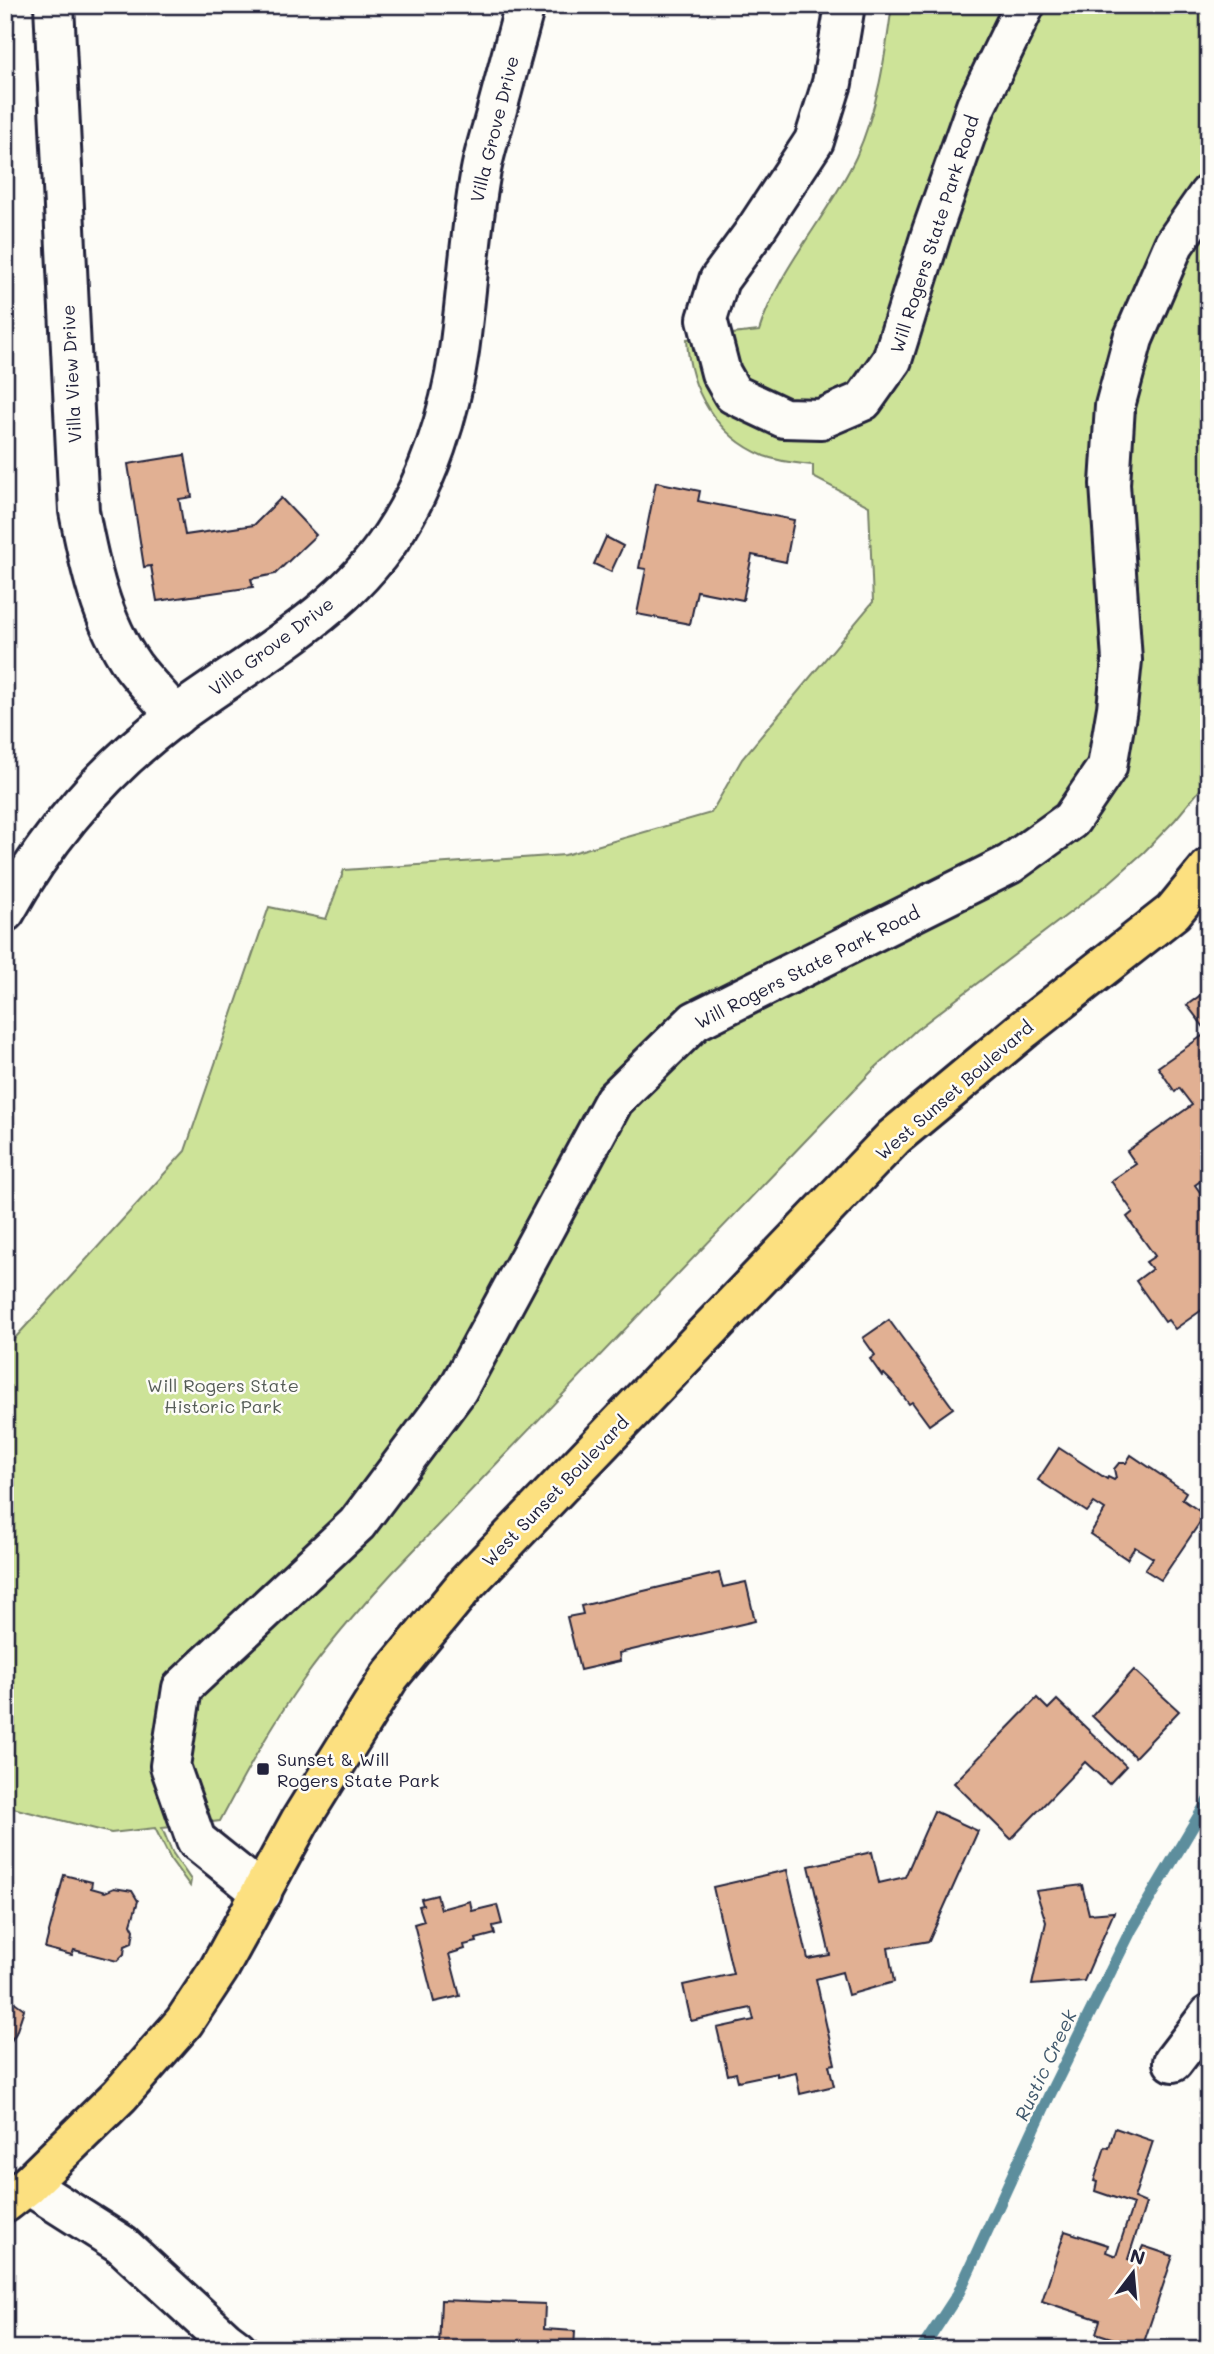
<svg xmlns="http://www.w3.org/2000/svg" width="1214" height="2354" font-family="Mali,sans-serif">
  <rect width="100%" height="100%" fill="#fdfcf7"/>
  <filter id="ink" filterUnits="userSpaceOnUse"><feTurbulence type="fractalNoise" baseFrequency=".0143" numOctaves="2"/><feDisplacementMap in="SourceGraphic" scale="14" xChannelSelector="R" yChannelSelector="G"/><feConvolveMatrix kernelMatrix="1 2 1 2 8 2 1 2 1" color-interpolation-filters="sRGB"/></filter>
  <g filter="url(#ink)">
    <path fill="#cde398" stroke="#78826a" stroke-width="2" d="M 892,5 L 1209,5 L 1209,779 L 1175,820 L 1144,852 L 1110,882 L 916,1030 L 873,1070 L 393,1572 C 362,1606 331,1641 304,1679 C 272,1724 246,1772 220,1821 L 162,1828 L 172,1852 L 191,1880 L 190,1886 L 171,1860 L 155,1828 L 111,1833 L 5,1806 L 5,1739 L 13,1665 L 5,1664 L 5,1349 L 185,1151 L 269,907 L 326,919 L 344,870 L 565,855 L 711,813 L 742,759 L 873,602 L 869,506 L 813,477 L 813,465 C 796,463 780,462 764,456 C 716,436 689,389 687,339 L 759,331 C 779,267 828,217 856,157 C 878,108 885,58 892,5 Z"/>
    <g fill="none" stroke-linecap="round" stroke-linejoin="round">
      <polyline stroke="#5d8e9d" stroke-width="12" points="922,2349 958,2294 1049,2096 1131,1930 1209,1799"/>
    </g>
    <g fill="#e1b093" stroke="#22223b" stroke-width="2">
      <polygon points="185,455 192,497 179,499 185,535 254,525 281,498 316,535 275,574 251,579 253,587 157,601 151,566 144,567 128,464"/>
      <polygon points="656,482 700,491 698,501 794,520 786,562 752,555 743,600 697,591 690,624 637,614 646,569 639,568"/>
      <polygon points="606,537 623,546 611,572 594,564"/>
      <polygon points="1209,989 1209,1028 1206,1030 1187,1005"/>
      <polygon points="1205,1034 1209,1039 1209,1175 1195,1185 1207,1202 1202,1206 1209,1214 1209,1305 1175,1329 1168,1320 1165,1322 1136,1281 1152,1269 1146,1262 1155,1256 1127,1217 1133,1212 1111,1181 1136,1164 1127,1151 1192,1105 1179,1088 1175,1092 1158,1067"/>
      <polygon points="889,1320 953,1408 929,1425 912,1402 909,1404 894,1384 884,1374 882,1376 870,1359 875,1355 863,1338"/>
      <polygon points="1059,1448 1107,1479 1108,1477 1114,1480 1116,1478 1114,1469 1119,1463 1126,1463 1131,1455 1186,1492 1182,1499 1205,1515 1161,1580 1145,1570 1153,1558 1135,1547 1127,1559 1090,1534 1105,1510 1094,1503 1087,1512 1038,1480"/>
      <polygon points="719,1573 723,1587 746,1582 755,1621 619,1653 620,1661 580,1670 567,1617 583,1614 581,1606"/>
      <polygon points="1134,1670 1179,1711 1135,1757 1092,1716"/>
      <polygon points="1037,1698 1048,1709 1057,1700 1126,1766 1109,1784 1085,1762 1011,1839 954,1783"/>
      <polygon points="934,1811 978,1831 929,1941 888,1948 894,1982 848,1995 842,1972 816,1979 835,2064 829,2065 834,2086 800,2094 796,2072 777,2076 777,2073 738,2081 736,2073 728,2075 717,2028 754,2020 751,2008 691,2021 683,1985 733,1974 713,1887 787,1870 808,1959 830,1955 809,1866 872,1852 879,1883 905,1877"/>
      <polygon points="64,1875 92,1882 91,1888 105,1892 114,1888 132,1891 138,1901 131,1924 134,1930 132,1943 125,1946 124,1954 117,1961 74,1950 72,1955 45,1948"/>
      <polygon points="1082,1885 1089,1914 1114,1912 1084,1981 1032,1985 1046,1922 1036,1891"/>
      <polygon points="437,1895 441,1909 470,1901 472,1911 497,1905 502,1924 493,1926 495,1934 476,1939 477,1942 464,1945 465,1949 449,1954 460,1996 434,2002 414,1924 424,1921 419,1906 423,1905 421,1899"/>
      <polygon points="5,1995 24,2009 16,2033 5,2050"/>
      <polygon points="1115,2128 1153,2141 1134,2198 1146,2203 1128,2259 1136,2261 1143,2246 1173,2256 1142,2348 1096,2333 1100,2320 1042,2301 1065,2231 1108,2245 1106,2252 1116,2256 1133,2204 1095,2191 1097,2182 1094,2181 1105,2147 1109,2148"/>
      <polygon points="441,2300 545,2304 544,2329 575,2331 574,2349 439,2349"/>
    </g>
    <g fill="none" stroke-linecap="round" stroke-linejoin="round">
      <defs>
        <g id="minor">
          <path d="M 54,5 L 79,511 C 89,564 101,621 133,666 C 146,683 162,699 176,716"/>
          <polyline points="845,5 832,83 814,141 752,235 719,280 707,319 721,373 733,394 784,418 821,419 863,401 892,360 932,231 976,106 1025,5"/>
          <path d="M 5,912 C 48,835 107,766 178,714 C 252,660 341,614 392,536 C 428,482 450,414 459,351 C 467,292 470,234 480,176 C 483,156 490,136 495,117 C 505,80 515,42 525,5"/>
          <polyline points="262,1893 196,1840 170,1766 182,1688 357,1524 458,1389 614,1100 695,1021 1010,864 1071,820 1107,767 1117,708 1122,660 1110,484 1115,406 1133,339 1174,244 1209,194"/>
          <polyline points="1173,2062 1209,2015"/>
          <polyline points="28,2185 121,2244 225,2340 237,2349"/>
        </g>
        <polyline id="major" points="5,2203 28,2185 120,2095 184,2022 219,1969 300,1821 390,1676 466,1584 894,1137 1024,1029 1173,912 1209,868"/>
      </defs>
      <use href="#minor" stroke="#22223b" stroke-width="44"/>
      <use href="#major" stroke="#22223b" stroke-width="44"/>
      <use href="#minor" stroke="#fdfcf7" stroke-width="38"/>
      <use href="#major" stroke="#fce080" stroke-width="38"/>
    </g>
  </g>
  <rect fill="#22223b" stroke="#fdfcf7" stroke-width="2.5" x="256" y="1762" width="14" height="14" rx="3.5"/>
  <g text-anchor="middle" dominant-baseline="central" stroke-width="5" stroke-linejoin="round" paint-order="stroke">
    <g font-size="18" fill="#22223b" stroke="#fdfcf7">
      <text transform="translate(494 129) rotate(-76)">Villa Grove Drive</text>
      <text transform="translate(934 234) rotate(-72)">Will Rogers State Park Road</text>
      <text transform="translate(71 374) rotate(-93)">Villa View Drive</text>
      <text transform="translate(271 646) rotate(-37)">Villa Grove Drive</text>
      <text transform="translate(807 967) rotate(-27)">Will Rogers State Park Road</text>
      <text transform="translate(954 1090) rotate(-41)">West Sunset Boulevard</text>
      <text transform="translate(555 1491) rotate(-46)">West Sunset Boulevard</text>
    </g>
    <g font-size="18" fill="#555c57" stroke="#fdfcf7">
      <text x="223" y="1385">Will Rogers State<tspan x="223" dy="21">Historic Park</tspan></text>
    </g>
    <g font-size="18" fill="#22223b" stroke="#fdfcf7" text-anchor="start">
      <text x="277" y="1759">Sunset &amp; Will<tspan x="277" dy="21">Rogers State Park</tspan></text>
    </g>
    <g font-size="19" font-style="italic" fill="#40586c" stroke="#fdfcf7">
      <text transform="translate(1045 2065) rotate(-65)">Rustic Creek</text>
    </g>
  </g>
  <rect width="1214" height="2354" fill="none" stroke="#fdfcf7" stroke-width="28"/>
  <rect x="14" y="14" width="1186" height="2326" fill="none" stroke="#22223b" stroke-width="2.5" filter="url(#ink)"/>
  <g transform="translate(1133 2273) rotate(16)" stroke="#fdfcf7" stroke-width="5" paint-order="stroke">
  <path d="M0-5L12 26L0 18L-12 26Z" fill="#22223b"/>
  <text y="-10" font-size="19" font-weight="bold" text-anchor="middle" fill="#22223b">N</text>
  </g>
</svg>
